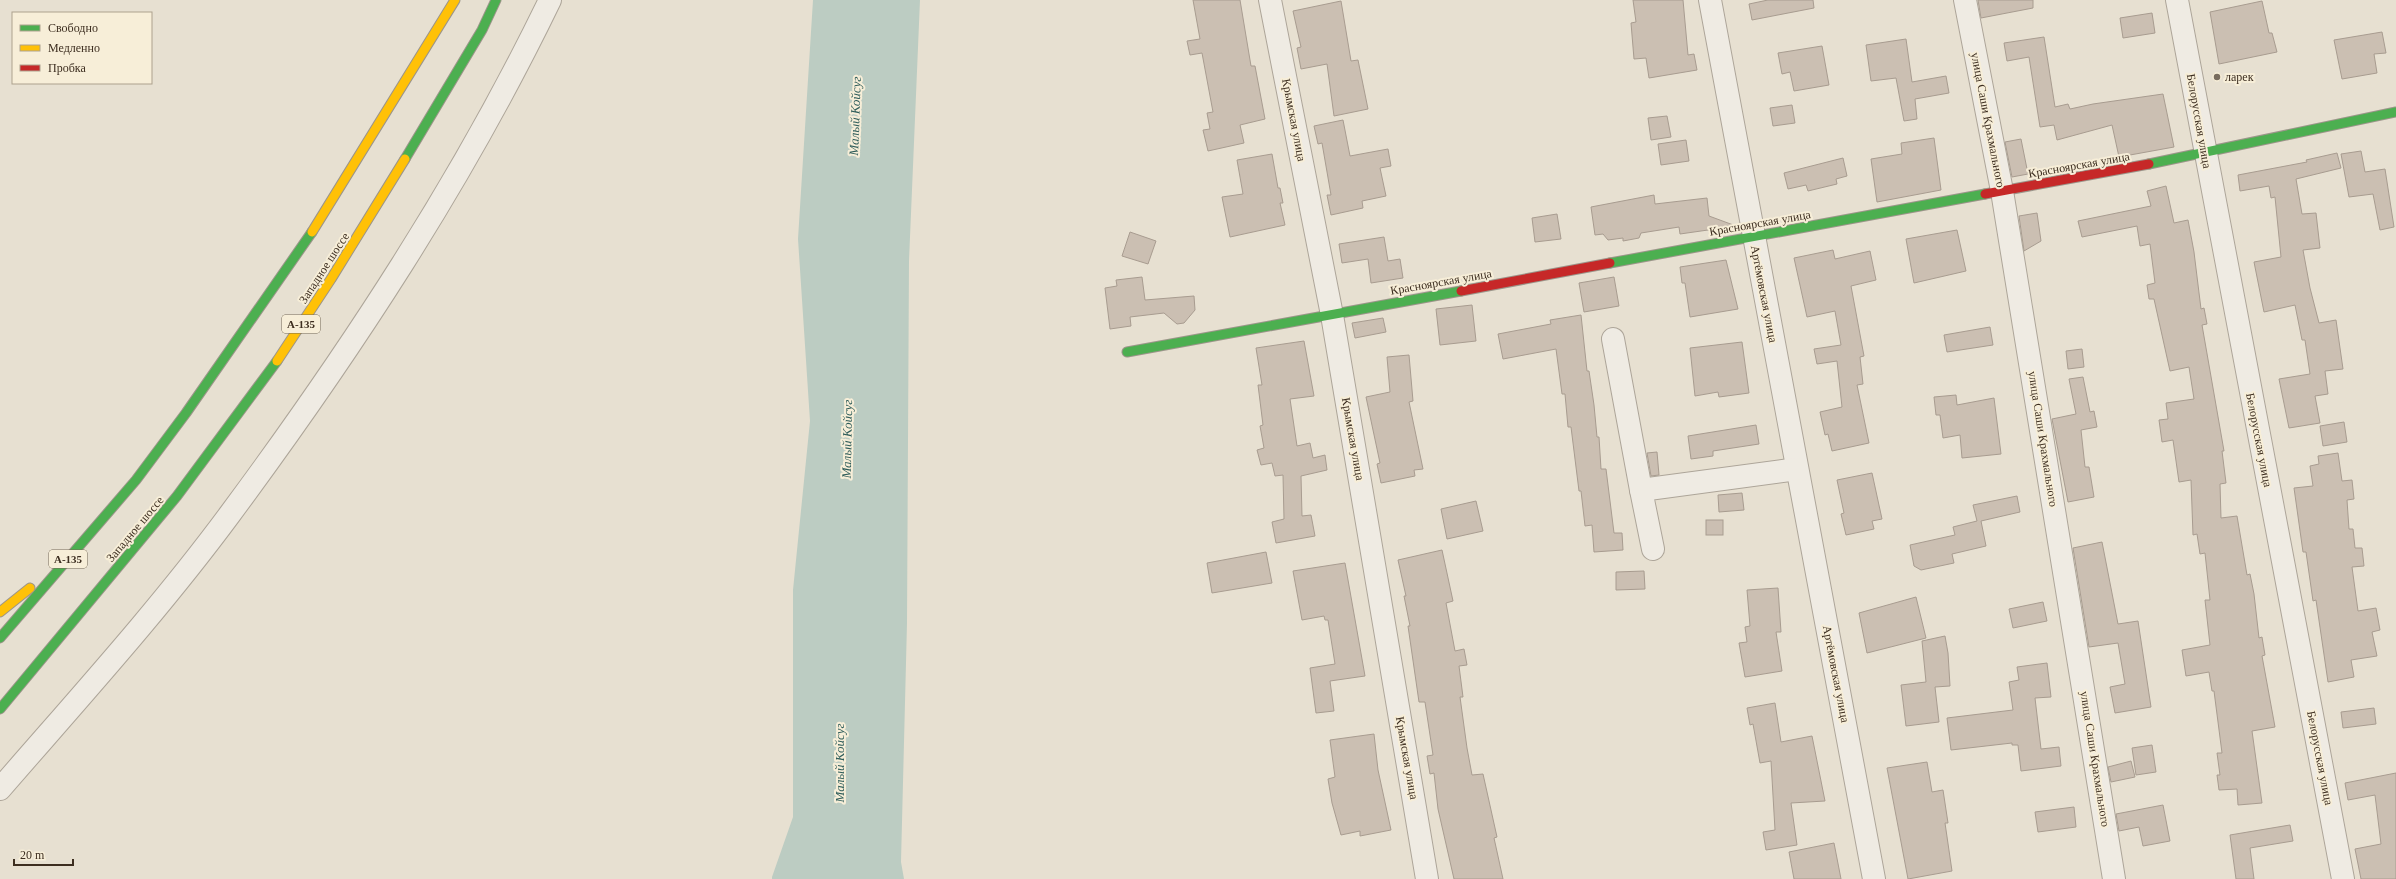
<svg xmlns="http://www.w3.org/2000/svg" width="2396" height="879" font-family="Georgia,serif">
  <rect width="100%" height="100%" fill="#e7e0d1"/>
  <polygon fill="#bcccc2" points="813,0 920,0 909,261 907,623 901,862 904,879 772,879 772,877 793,817 793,590 810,421 798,239"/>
  <g fill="#cbbfb2" stroke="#a89c90">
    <polygon points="1193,0 1240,0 1251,66 1255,66 1265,119 1240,125 1244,143 1208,151 1203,130 1210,129 1207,113 1213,112 1202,53 1190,55 1187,41 1200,39"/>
    <polygon points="1633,0 1683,0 1688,55 1694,54 1697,70 1649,78 1646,58 1634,59 1631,23 1636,22"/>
    <polygon points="1768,0 1813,0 1814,8 1752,20 1749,4"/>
    <polygon points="1978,0 2033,0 2033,8 1981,18"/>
    <polygon points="1341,1 1351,61 1358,60 1368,109 1334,116 1327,64 1301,69 1297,48 1301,47 1293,11"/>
    <polygon points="2262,1 2269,33 2272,33 2277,52 2219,64 2210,12"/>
    <polygon points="2152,13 2155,33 2123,38 2120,18"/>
    <polygon points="2382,32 2386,53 2374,54 2377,73 2342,79 2334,40"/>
    <polygon points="2044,37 2055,107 2068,104 2070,109 2093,104 2163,94 2174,147 2119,157 2112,125 2057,140 2054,125 2040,127 2029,57 2007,61 2004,43"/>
    <polygon points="1906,39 1912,82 1946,76 1949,93 1915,99 1917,119 1904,121 1896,78 1871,81 1866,45"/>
    <polygon points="1822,46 1829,85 1794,91 1790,72 1782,74 1778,53"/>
    <polygon points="1792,105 1795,123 1773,126 1770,108"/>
    <polygon points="1667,116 1671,137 1651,140 1648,118"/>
    <polygon points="1343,120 1350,156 1388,149 1391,166 1380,168 1386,196 1362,201 1363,208 1331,215 1327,195 1331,195 1322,143 1318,144 1314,126"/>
    <polygon points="1934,138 1941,190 1877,202 1871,159 1902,154 1901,143"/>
    <polygon points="2021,139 2028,174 2012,177 2005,142"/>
    <polygon points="1686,140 1689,161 1661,165 1658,144"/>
    <polygon points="2361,151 2365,172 2385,169 2394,227 2380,230 2373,194 2349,197 2341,154"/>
    <polygon points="2337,153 2341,168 2296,179 2302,214 2316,213 2320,248 2303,250 2310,288 2319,323 2336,320 2343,369 2325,371 2328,394 2315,396 2320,423 2289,428 2279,379 2310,374 2305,340 2302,340 2295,305 2264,312 2254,262 2281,257 2275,197 2271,198 2269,186 2240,191 2238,175 2307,162 2306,160"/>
    <polygon points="1272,154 1278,188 1280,188 1283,203 1280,203 1285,225 1230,237 1222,197 1243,194 1237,160"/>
    <polygon points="1843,158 1847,176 1836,179 1837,184 1808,191 1806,185 1788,189 1784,173"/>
    <polygon points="2166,186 2174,223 2188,220 2194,252 2201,309 2204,308 2207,324 2202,325 2224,451 2222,451 2226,483 2220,484 2221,518 2237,516 2247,575 2250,574 2254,594 2259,638 2262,637 2265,655 2262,656 2275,727 2252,731 2262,803 2238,805 2237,789 2219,790 2217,775 2220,775 2217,753 2222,753 2214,691 2212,691 2209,672 2186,676 2182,650 2210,645 2205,600 2210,600 2205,553 2200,554 2197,534 2193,535 2191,480 2179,482 2173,440 2162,442 2159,420 2168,419 2166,403 2194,399 2189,367 2170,371 2154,299 2149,299 2147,285 2155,283 2150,244 2140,246 2137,226 2082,237 2078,221 2151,206 2147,191"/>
    <polygon points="1654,195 1655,204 1707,198 1709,216 1736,226 1680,234 1679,227 1641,233 1639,238 1623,241 1623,238 1608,240 1603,234 1595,235 1591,207"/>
    <polygon points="2037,213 2041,241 2024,251 2019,216"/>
    <polygon points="1557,214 1561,239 1535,242 1532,218"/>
    <polygon points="1957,230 1966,271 1914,283 1906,239"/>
    <polygon points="1130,232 1156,241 1148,264 1122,256"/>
    <polygon points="1384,237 1388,261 1400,259 1403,278 1371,283 1368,259 1342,263 1339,244"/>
    <polygon points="1833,250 1835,259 1870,251 1876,280 1851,286 1864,356 1860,357 1863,384 1857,385 1869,443 1832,451 1828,434 1825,435 1820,412 1842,407 1837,361 1817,364 1814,349 1841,345 1835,311 1807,317 1794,258"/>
    <polygon points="1726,260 1738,309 1690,317 1685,283 1682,283 1680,267"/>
    <polygon points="1142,277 1145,300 1194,296 1195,310 1184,323 1177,324 1164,313 1130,317 1131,326 1110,329 1105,288 1117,286 1116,280"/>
    <polygon points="1614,277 1619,306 1584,312 1579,283"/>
    <polygon points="1472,305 1476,341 1440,345 1436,309"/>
    <polygon points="1581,315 1587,371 1589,371 1594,405 1597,437 1599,437 1601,469 1606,469 1614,533 1622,533 1623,550 1594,552 1592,525 1585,526 1581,491 1579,491 1571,427 1568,427 1565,394 1562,394 1556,349 1503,359 1498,334 1551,324 1550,320"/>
    <polygon points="1383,318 1386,332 1355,338 1352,323"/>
    <polygon points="1990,327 1993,345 1947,352 1944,335"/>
    <polygon points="1304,341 1314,396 1290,399 1297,446 1310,443 1313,458 1325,455 1327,470 1301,476 1302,516 1311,515 1315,536 1276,543 1272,522 1284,519 1283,475 1275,476 1272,463 1261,465 1257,450 1264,448 1260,426 1263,425 1258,385 1262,385 1256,348"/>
    <polygon points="1742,342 1749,393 1719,397 1718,392 1695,396 1690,348"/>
    <polygon points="2082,349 2084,367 2068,369 2066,351"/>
    <polygon points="1409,355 1413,401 1409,402 1423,469 1414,470 1415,476 1381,483 1377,464 1380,463 1366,397 1390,392 1387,357"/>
    <polygon points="2083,377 2090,412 2094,411 2097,427 2081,430 2085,467 2089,467 2094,497 2068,502 2052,419 2076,414 2069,379"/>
    <polygon points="1956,395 1957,405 1994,398 2001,454 1962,458 1960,435 1943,438 1940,415 1936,415 1934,397"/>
    <polygon points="2344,422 2347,442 2323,446 2320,426"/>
    <polygon points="1756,425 1759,444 1713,451 1713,456 1691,459 1688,436"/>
    <polygon points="1657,452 1659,475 1651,476 1647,453"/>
    <polygon points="2338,453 2342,481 2352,480 2354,499 2347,500 2349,529 2353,529 2355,548 2362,548 2364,566 2352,567 2358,611 2376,608 2380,630 2372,632 2377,656 2351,660 2354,677 2328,682 2316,600 2313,601 2306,552 2303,552 2294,488 2313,486 2310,466 2319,464 2318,456"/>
    <polygon points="1872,473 1882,519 1872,521 1874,529 1846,535 1841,514 1844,513 1837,480"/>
    <polygon points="1742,493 1744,510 1719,512 1718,495"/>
    <polygon points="2017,496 2020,512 1981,521 1986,546 1952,554 1954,563 1921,570 1914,566 1910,545 1955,535 1953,527 1977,521 1973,505"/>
    <polygon points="1476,501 1483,531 1447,539 1441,509"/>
    <rect x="1706" y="520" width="17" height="15"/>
    <polygon points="2102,542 2118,624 2138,621 2151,707 2115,713 2110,687 2125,684 2118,643 2089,647 2073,548"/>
    <polygon points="1442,550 1453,601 1446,603 1455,651 1464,649 1467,665 1459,666 1463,697 1460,697 1467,748 1472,775 1483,774 1497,837 1494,838 1503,879 1454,879 1438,809 1434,773 1430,774 1427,756 1433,755 1425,702 1419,702 1408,626 1410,626 1404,596 1406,596 1398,560"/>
    <polygon points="1266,552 1272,583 1212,593 1207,563"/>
    <polygon points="1345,563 1365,676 1330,681 1334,711 1316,713 1310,668 1335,664 1328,620 1325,620 1324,616 1302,620 1293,571"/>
    <polygon points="1644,571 1645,589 1616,590 1616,572"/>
    <polygon points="1778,588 1781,632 1776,632 1782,671 1745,677 1739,643 1747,642 1745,627 1750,626 1747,590"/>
    <polygon points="1916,597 1926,638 1867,653 1859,613"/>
    <polygon points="2043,602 2047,621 2013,628 2009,609"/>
    <polygon points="1945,636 1948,653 1950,686 1935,687 1939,722 1906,726 1901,685 1926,682 1922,641"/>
    <polygon points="2047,663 2051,697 2035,698 2041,749 2059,747 2061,766 2021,771 2018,745 2012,745 2012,743 1951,750 1947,718 2013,710 2009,682 2019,680 2017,667"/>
    <polygon points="1775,703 1781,742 1812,736 1825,801 1791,803 1797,845 1766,850 1763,832 1775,830 1771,761 1760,763 1753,724 1750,725 1747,708"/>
    <polygon points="2374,708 2376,724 2343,728 2341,712"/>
    <polygon points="1374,734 1378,770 1391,830 1360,836 1360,831 1341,835 1332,803 1328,779 1335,777 1330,740"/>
    <polygon points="2152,745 2156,772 2136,775 2132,748"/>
    <polygon points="2131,761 2135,777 2111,782 2108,767"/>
    <polygon points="1927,762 1932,792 1943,790 1948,823 1945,823 1952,871 1908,879 1887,768"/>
    <polygon points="2396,773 2396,879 2361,879 2355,849 2381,844 2375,795 2348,800 2345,783"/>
    <polygon points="2163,805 2170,841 2143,846 2139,827 2119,831 2116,814"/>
    <polygon points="2074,807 2076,827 2038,832 2035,812"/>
    <polygon points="2290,825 2293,841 2250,848 2254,879 2236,879 2230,835"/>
    <polygon points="1834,843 1841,879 1794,879 1789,852"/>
  </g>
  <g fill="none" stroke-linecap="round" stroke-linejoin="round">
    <defs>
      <g id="street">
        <polyline points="1270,0 1332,315 1427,879"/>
        <polyline points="1710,0 1874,879"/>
        <polyline points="1965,0 2002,191 2114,879"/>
        <polyline points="2177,0 2343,879"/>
        <polyline points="1613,339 1641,490"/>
        <polyline points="1653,549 1641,490 1797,469"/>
        <path d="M 0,789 C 78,699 159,610 230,514 C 350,352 462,182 550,0"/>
      </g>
      <g id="fast">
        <polyline points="405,159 482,30 496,0"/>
        <polyline points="2149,164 2396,112"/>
        <polyline points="1610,263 1985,194"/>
        <polyline points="1127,352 1461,291"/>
        <polyline points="0,638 136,480 186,413 312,232"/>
        <polyline points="0,709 177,496 277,361"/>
      </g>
      <g id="slow">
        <polyline points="312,232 455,0"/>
        <polyline points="277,361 331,279 405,159"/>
        <polyline points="0,612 30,588"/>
      </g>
      <g id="jam">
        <polyline points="1985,194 2149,164"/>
        <polyline points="1461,291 1610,263"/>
      </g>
    </defs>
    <use href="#street" stroke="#ada599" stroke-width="24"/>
    <use href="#fast" stroke="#9c958a" stroke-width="11"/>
    <use href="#slow" stroke="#9c958a" stroke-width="11"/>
    <use href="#jam" stroke="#9c958a" stroke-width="11"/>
    <use href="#street" stroke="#efebe3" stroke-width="22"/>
    <use href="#fast" stroke="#4caf50" stroke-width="9"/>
    <use href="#slow" stroke="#ffc107" stroke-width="9"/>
    <use href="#jam" stroke="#c62828" stroke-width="9"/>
  </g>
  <circle fill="#786c5e" stroke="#f7eed8" stroke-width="1.5" cx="2217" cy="77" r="4"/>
  <g text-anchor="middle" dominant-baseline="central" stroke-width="4" stroke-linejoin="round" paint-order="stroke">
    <g fill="#f7eed8" stroke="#756857" stroke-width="1">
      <rect x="282" y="315" width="38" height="18" rx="3"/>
      <rect x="49" y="550" width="38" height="18" rx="3"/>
    </g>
    <g font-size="11" font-weight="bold" fill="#3d2e20">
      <text x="301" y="324">А-135</text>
      <text x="68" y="559">А-135</text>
    </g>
    <g font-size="12" fill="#3d2e20" stroke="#f7eed8" text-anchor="start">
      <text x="2225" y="77">ларек</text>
    </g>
    <g font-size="12" fill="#3d2e20" stroke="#f7eed8">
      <text transform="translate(1294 120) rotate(79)">Крымская улица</text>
      <text transform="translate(1988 120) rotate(79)">улица Саши Крахмального</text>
      <text transform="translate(2199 121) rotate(80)">Белорусская улица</text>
      <text transform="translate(2079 165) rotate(-10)">Красноярская улица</text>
      <text transform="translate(1760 223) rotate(-10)">Красноярская улица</text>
      <text transform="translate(324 268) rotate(-57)">Западное шоссе</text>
      <text transform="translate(1441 282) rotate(-10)">Красноярская улица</text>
      <text transform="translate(1764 294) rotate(79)">Артёмовская улица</text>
      <text transform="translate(1353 439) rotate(80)">Крымская улица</text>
      <text transform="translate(2043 439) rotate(81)">улица Саши Крахмального</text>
      <text transform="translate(2259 440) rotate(79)">Белорусская улица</text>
      <text transform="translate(135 529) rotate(-50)">Западное шоссе</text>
      <text transform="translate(1836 674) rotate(79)">Артёмовская улица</text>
      <text transform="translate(1407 758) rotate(80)">Крымская улица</text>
      <text transform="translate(2320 758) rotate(79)">Белорусская улица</text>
      <text transform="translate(2095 759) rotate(81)">улица Саши Крахмального</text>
    </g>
    <g font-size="13" font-style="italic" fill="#2f5d5a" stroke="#f7eed8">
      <text transform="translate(855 116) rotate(-88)">Малый Койсуг</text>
      <text transform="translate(847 439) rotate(-89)">Малый Койсуг</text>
      <text transform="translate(839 763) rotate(-90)">Малый Койсуг</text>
    </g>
  </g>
  <rect x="12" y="12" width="140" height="72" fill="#f7eed8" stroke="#ada18e"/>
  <rect x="20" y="25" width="20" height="6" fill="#4caf50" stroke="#ada18e"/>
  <text x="48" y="32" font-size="12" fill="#3d2e20">Свободно</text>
  <rect x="20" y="45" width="20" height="6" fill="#ffc107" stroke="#ada18e"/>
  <text x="48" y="52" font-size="12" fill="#3d2e20">Медленно</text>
  <rect x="20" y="65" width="20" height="6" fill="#c62828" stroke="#ada18e"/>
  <text x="48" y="72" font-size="12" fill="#3d2e20">Пробка</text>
  <path d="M14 859v6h59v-6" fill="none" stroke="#3d2e20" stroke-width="2"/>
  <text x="20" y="859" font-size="12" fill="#3d2e20" stroke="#f7eed8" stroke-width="3" paint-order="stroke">20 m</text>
</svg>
